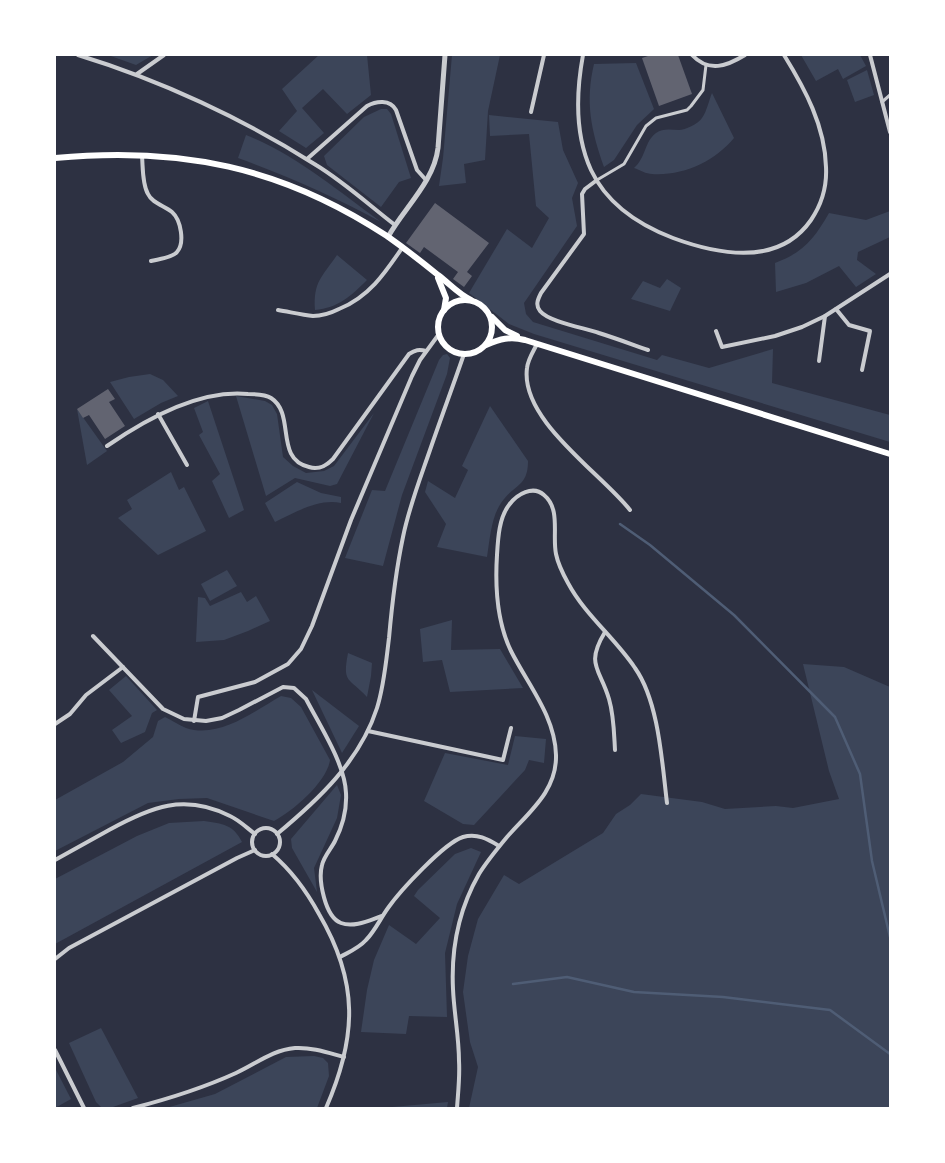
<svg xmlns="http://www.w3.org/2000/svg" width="945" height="1163" font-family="Ubuntu,sans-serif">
  <rect width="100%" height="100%" fill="#2d3142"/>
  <g fill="#3c4559">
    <polygon points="108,55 153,55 136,65"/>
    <polygon points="319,55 367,55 371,95 347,114 323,89 302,108 324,133 306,148 279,131 297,111 282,89"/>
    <polygon points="452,55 500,55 488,111 485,160 464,164 466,183 439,186 443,158"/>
    <polygon points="801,55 860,55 866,66 843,79 838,69 816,81"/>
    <path d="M 636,63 L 654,109 L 637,125 L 614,160 L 604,167 C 591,130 585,102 594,64 Z"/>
    <polygon points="867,70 874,95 855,102 847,80"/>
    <path d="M 712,93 L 734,138 C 715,161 684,176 652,174 C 646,174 640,170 634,168 C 646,158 644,142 656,133 C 663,128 671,130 679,130 C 685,130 698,124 702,118 C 707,111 709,100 712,93 Z"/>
    <polygon points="381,109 387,109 391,114 411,178 399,182 381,207 327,165 324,156 364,117"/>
    <polygon points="489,115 558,122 563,150 578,183 572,198 577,226 524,303 526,314 533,322 657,360 662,355 709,368 773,349 772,383 890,415 890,442 534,334 509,324 469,293 507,229 532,248 549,218 536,206 529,134 490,136"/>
    <path d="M 246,135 C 296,155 338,191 381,222 C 333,196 290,177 238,158 Z"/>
    <path d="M 890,211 L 890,237 L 858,252 L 857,260 L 876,274 L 856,287 L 839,266 L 806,283 L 776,292 L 775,263 C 804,252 814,239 829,213 L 866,220 Z"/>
    <path d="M 337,255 L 367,280 C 351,296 338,308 315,310 C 313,282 322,277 337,255 Z"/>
    <polygon points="667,279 681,288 670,311 631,299 643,281 660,288"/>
    <polygon points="447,354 450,358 447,374 402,495 383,566 345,558 372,490 385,491 439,360 443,355"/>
    <polygon points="150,374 163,380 178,396 161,403 134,419 110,382 129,377"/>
    <polygon points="236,396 265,401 272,405 277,414 283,457 293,466 306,473 324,471 334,466 374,413 337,484 330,486 295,478 266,496"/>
    <polygon points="208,401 244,510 229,518 212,481 220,474 199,435 203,432 194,408"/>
    <path d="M 490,406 L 528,461 C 528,487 514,484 501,503 C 491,518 490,539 487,557 L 437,547 L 446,524 L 425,492 L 428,481 L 455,498 L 468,470 L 462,466 Z"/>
    <polygon points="77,409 107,451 87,465"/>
    <polygon points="171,472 179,490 184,487 206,531 158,555 118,518 132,509 127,500"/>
    <path d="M 297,482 L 321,493 L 341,497 L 341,503 C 319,498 294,513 275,522 L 265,503 Z"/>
    <polygon points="227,570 237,586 210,601 201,584"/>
    <polygon points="241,592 247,602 256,596 270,621 248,631 224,640 196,642 198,597 205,598 210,606"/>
    <polygon points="452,620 451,650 500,649 523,688 450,692 442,660 423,662 420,629"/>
    <path d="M 348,653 L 372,663 L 371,676 L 367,697 C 349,677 342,684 348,653 Z"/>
    <polygon points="803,664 844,667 890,687 890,1108 469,1108 478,1067 470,1042 463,992 468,956 478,919 504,875 519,884 603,833 616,814 630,805 641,794 702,802 725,809 776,806 793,808 839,799 829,771"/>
    <polygon points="126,676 157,710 152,713 145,732 121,743 112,730 132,716 109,690"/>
    <polygon points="312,690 359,726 342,753"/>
    <path d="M 281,696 L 291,698 L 301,707 L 330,760 C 327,782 293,811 274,821 L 207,798 L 179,799 L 148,803 L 55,851 L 55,800 L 123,762 L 153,737 L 158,721 L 165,717 C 171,720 179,725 186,728 C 219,739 253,712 281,696 Z"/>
    <polygon points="515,736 546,739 544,763 529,760 525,770 474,825 463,824 424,801 445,753 508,765"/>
    <polygon points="337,785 341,795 337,818 314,868 317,892 292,848 291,839"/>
    <path d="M 204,821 C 223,824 233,824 242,842 L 55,944 L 55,879 L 137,836 L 169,823 Z"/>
    <polygon points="471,848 481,852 457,904 445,953 447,1017 409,1016 406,1034 361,1032 367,990 374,960 389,925 416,944 440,918 414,896 418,890 455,854"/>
    <polygon points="101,1028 138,1098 113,1107 101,1107 96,1102 69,1043"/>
    <polygon points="314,1056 323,1058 328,1063 329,1076 317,1108 166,1108 215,1094 286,1057"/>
    <polygon points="55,1068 71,1099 55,1108"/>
    <polygon points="448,1102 447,1108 381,1108"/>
  </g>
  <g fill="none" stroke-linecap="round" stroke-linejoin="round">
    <g stroke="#4f5d75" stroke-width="2.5">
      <polyline points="620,524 650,545 734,615 835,717 860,774 872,861 890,937"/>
      <polyline points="513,984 567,977 634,992 723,997 830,1010 890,1054"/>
    </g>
  </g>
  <g fill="#626471">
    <polygon points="651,55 678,55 692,94 659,106 642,58"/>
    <polygon points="435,203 489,243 467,272 472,276 464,287 453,279 458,272 424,247 420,253 406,243"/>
    <polygon points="108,389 115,399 109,402 125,426 105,439 89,415 83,418 77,409"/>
  </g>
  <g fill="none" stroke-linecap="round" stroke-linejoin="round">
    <g stroke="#caccd0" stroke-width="3">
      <polyline points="882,102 890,95"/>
      <polyline points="597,180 624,164 646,126 656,118 687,110 691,106 703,90 706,65"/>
    </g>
    <g stroke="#caccd0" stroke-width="4">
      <path d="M 78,55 C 160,80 244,119 316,165 C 344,182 369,205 395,225"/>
      <path d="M 583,55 C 576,93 575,135 591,170 C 607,204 639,225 673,238 C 719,255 779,266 811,220 C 822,204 827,186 826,167 C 825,126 805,89 784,55"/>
      <path d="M 692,55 C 709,73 727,66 745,55"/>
      <polyline points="870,55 890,132"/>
      <polyline points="137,74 164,55"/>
      <polyline points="531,112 544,55"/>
      <path d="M 142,156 C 143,167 142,184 148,194 C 152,203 165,206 172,212 C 181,220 185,243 177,252 C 172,258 159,259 151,261"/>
      <path d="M 307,159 L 367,106 C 376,101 390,99 396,110 L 417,170 L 426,180"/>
      <path d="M 597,180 L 585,189 L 582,194 L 584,234 L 541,293 C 538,299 535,305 540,311 C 549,322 585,328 599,333 C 615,338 631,344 648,350"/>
      <polyline points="836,309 849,325 870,331 862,370"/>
      <path d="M 278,310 C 290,312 302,315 313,316 C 322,316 331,313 339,309 C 369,297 385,273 402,248"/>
      <polyline points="716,331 722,347 775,336 802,327 825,316 890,274"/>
      <path d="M 537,344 C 533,352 528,359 527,368 C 520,420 601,473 630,510"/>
      <polyline points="819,361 825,316"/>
      <polyline points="158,414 187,465"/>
      <path d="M 107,446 C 146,419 199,389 248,394 C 255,394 265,394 271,398 C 296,414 274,459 309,467 C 319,470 326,466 333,459 L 409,354 C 415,350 419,349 426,351"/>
      <path d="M 605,632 C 585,665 600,668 609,699 C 614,716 614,733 615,750"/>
      <path d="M 93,636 L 163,709 L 184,719 L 206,721 L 222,718 L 239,710 L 283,687 L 294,688 L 306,699 C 320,726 345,764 346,793 C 347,810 342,827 335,841 C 331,849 324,856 322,865 C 318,880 325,917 341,923 C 354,928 370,920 382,916"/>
      <polyline points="194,721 198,697 255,682 288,664 301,649 312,626 351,520 412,376 420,360 439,334"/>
      <polyline points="55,724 70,714 86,695 123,667"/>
      <polyline points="368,731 503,760 511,728"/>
      <circle cx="266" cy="842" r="14"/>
      <path d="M 277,834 C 318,800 360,761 377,708 C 384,686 386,662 389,638 C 392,604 396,570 403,537 C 409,507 420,479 430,450 C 441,418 453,386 464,354"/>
      <path d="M 272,854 C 292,871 307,892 319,914 C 359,982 357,1037 326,1108"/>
      <path d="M 55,860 C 73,850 91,840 109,830 C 151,807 184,793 230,816 C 239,820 247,828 255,834"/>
      <path d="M 340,957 C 349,952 359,948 366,940 C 375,931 380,919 388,908 C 400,891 444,843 463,837 C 477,833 488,839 499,846"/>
      <polyline points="55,959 69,948 237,858 255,850"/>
      <polyline points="55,1050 84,1108"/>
      <path d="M 133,1108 C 168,1099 203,1088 236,1073 C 256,1064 272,1050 295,1048 C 312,1047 329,1053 344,1057"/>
      <path d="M 457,1108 C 458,1093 460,1077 459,1061 C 459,1037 454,1013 453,989 C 451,949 459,909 479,874 C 487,861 497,849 507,837 C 529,812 557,791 556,755 C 555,716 528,685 511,651 C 497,622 495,586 497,555 C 498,538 499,518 509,505 C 517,494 533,485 544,495 C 561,509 552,535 556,554 C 558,564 563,574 568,583 C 585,615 615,638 635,668 C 659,702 662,763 667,803"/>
    </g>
    <path stroke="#caccd0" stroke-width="5" d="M 388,237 C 404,208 434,182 438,148 L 445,55"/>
    <g stroke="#fff" stroke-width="6">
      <path d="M 55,158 C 180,146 282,167 387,236 C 404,248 422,262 438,275 C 450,284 458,294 471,300"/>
      <polyline points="438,278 446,298 444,310"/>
      <circle cx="465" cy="327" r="27"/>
      <polyline points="492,317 505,330 517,336"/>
      <path d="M 486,345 C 500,339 510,336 525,340 L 890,454"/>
    </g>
  </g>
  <rect width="945" height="1163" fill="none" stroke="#ffffff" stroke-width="112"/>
</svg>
